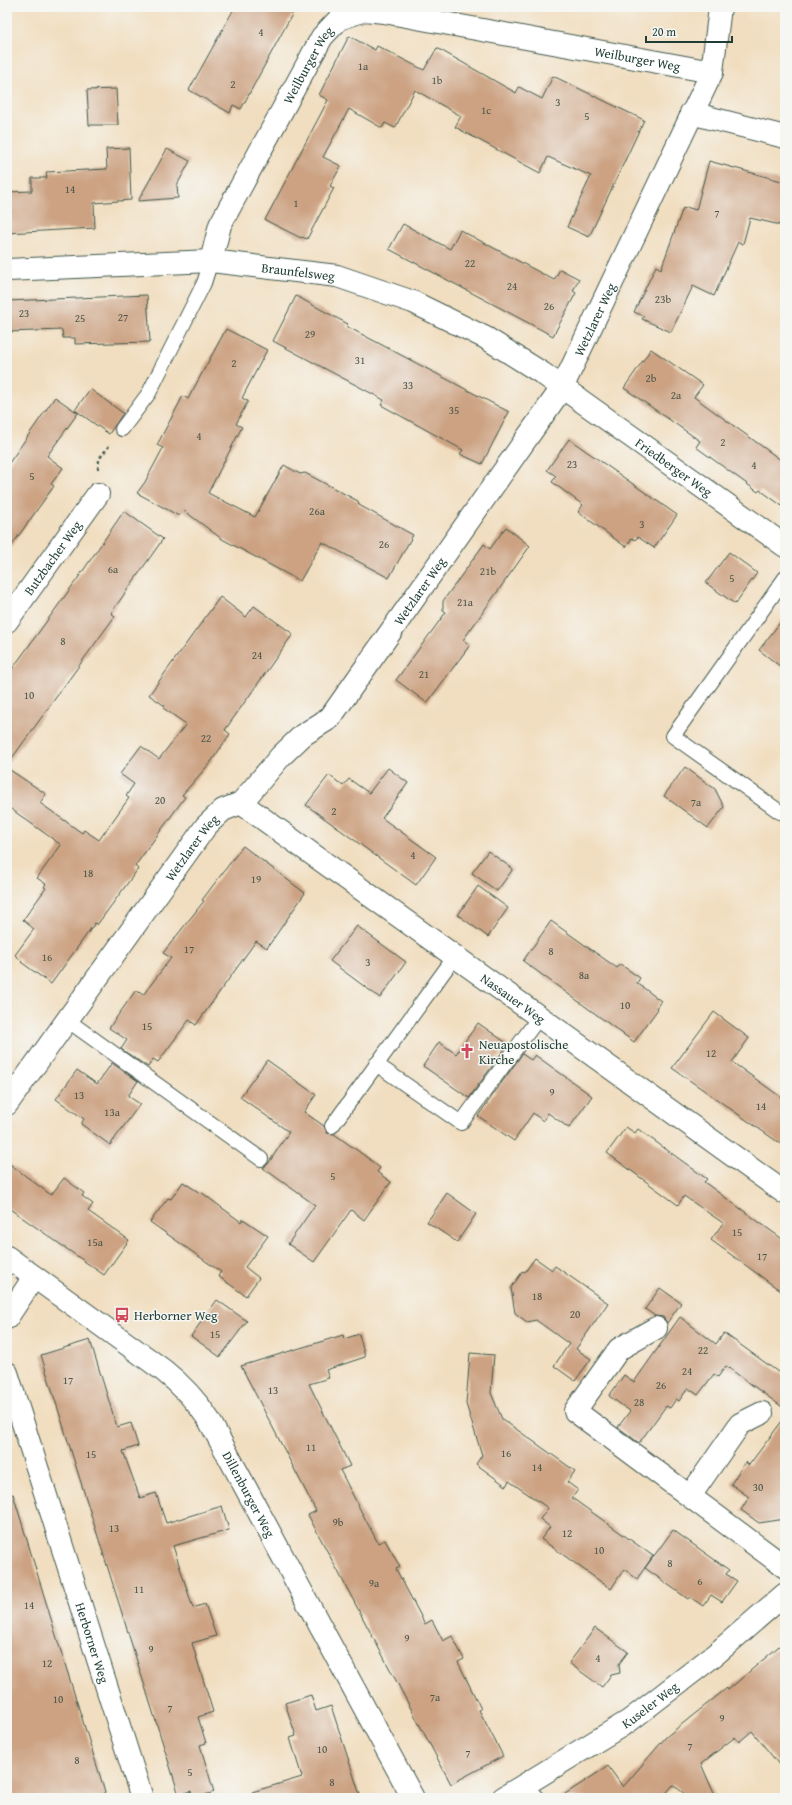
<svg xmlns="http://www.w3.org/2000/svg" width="792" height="1805" font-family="'Gentium Book Plus',serif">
  <rect width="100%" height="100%" fill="#f6f6f2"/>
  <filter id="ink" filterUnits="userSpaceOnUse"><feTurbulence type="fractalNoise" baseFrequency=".025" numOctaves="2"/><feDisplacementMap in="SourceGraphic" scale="8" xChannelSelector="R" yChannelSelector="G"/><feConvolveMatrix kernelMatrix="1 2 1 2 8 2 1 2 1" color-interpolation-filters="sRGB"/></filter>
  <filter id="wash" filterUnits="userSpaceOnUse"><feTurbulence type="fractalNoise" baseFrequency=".012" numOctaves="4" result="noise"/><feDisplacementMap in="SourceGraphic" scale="16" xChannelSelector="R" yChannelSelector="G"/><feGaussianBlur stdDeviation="0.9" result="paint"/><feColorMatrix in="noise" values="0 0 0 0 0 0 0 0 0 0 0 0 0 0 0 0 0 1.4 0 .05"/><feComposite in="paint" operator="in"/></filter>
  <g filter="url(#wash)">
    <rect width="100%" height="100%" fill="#f1dec0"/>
    <g id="blocks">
      <g fill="#cca282">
        <polygon points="235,7 296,7 241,109 233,105 230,113 189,90"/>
        <polygon points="349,36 375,50 377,46 424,70 437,48 516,93 519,87 542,99 553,76 644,120 589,237 567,227 591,176 548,157 540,173 455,127 461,116 415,90 395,128 385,123 382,128 349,109 323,157 341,166 330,186 334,188 307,239 302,237 301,238 265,220 328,100 319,95"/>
        <polygon points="116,89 118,125 89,125 87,90"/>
        <polygon points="129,148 131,200 94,203 95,228 7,233 7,192 32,191 32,178 47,178 46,172 107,169 106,149"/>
        <polygon points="167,149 190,161 177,185 178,198 138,201"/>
        <polygon points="709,161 785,182 785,226 750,218 743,244 738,242 714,296 693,286 671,332 642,319 644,316 634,312 656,266 661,269 683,208 685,209 686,207 696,210"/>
        <polygon points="403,224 450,249 460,230 554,280 560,269 579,279 573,291 576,293 553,336 389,249"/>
        <polygon points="147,295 150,342 75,344 75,338 63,338 62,330 7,332 7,301"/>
        <polygon points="296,296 348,324 346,326 509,412 482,464 460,454 463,450 381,405 384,400 273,341"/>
        <polygon points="226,329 267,350 242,398 248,401 236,424 242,427 208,493 255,517 284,465 300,474 305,473 358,501 359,505 413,535 389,578 322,542 300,581 222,539 183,510 179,516 137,493 145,482 163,448 157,445 183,396 188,399"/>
        <polygon points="651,349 703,385 694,397 785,463 785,508 760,490 758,492 696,447 700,441 624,388"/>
        <polygon points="90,389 123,413 109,434 75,410"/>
        <polygon points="55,397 78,413 47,456 63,468 51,484 54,486 7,552 7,466"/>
        <polygon points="569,439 677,515 654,548 638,537 635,540 632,538 626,547 578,512 583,505 552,482 556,476 547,470"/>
        <polygon points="124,511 163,539 111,613 115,616 7,765 7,676 78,578"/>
        <polygon points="506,527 530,546 463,640 470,645 427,703 396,680 446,612 443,610 443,601 484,544 490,549"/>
        <polygon points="729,552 757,573 735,604 706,583"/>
        <polygon points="220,597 246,617 254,606 293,634 225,730 230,734 211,762 182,795 185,797 135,866 138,869 97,925 95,923 51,984 21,962 22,961 15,955 34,929 23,920 46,888 44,887 46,884 37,878 61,845 7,806 7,768 46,794 40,803 82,833 84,830 99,840 129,798 126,796 134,784 120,774 141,746 159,759 186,724 163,708 165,706 149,695"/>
        <polygon points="785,616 785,670 759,650"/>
        <polygon points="685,767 715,789 724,807 708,828 664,796"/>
        <polygon points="388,768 408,783 382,818 436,857 416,885 306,805 329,775 343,786 349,779 369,793"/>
        <polygon points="243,846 305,893 267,948 256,941 196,1025 189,1020 158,1062 153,1059 148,1067 121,1049 127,1040 109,1028 136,990 143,995 171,958 163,953 204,901 202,900"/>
        <polygon points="488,851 513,869 497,891 472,873"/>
        <polygon points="478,886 508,908 488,937 458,915"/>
        <polygon points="551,921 617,968 620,964 640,978 637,983 661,1001 656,1008 658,1009 634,1042 523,961"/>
        <polygon points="357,926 406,962 380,998 330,961"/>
        <polygon points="714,1012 749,1038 732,1062 785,1100 785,1147 672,1068"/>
        <polygon points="478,1023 508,1044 469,1098 423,1066 439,1042 456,1054"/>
        <polygon points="522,1054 531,1060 535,1055 592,1096 569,1128 548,1113 543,1121 533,1113 514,1141 478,1116"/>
        <polygon points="267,1060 316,1095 304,1112 324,1126 327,1133 334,1134 368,1158 380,1168 377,1172 391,1182 364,1220 351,1210 314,1262 288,1244 315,1205 263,1168 268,1164 289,1132 240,1097"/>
        <polygon points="112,1063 138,1081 128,1096 140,1104 110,1145 81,1124 84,1119 56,1099 77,1070 97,1084"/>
        <polygon points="626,1127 635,1133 638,1129 707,1179 704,1182 785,1241 785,1294 711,1240 723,1223 684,1196 678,1205 607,1153"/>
        <polygon points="7,1162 51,1195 64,1178 84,1193 82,1196 93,1204 88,1211 129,1240 104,1275 7,1207"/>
        <polygon points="183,1182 200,1193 201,1192 241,1222 243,1219 268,1236 245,1267 259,1278 246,1296 218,1276 221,1272 150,1222 168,1198 171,1199"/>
        <polygon points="447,1193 476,1214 457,1242 427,1222"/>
        <polygon points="535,1258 552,1270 555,1266 608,1303 576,1349 591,1359 575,1381 554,1366 569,1344 536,1320 527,1322 515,1313 511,1288 523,1271 525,1272"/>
        <polygon points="660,1288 681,1303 667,1323 663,1317 655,1316 645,1309"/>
        <polygon points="217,1300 247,1321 220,1357 191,1336"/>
        <polygon points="680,1317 716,1344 724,1333 785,1377 785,1409 726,1366 718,1377 714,1374 698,1395 688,1388 679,1401 676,1399 670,1408 666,1406 639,1443 618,1427 630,1411 609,1396 624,1375 634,1382"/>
        <polygon points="359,1334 365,1357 326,1370 329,1378 309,1384 350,1466 340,1470 361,1511 378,1543 385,1540 400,1567 396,1569 425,1624 432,1620 443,1641 452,1636 464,1659 458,1662 481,1709 479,1710 503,1756 451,1784 308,1515 316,1511 241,1366 343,1335 344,1339"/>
        <polygon points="90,1340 117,1427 131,1423 138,1446 123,1451 140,1498 156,1493 166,1523 222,1506 229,1530 173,1546 193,1608 205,1604 216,1636 192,1643 213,1712 198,1717 206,1743 200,1745 214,1792 196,1798 193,1798 191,1791 179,1795 41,1355"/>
        <polygon points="470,1353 494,1355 491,1393 502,1419 575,1471 567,1482 578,1490 572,1498 653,1556 637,1579 624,1569 611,1589 541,1539 550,1527 540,1519 548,1508 509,1481 506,1486 476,1464 482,1455 466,1404"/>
        <polygon points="785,1417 785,1519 759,1523 741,1510 749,1497 731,1484 745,1462 749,1465"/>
        <polygon points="13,1494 59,1645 107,1798 7,1798 7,1495"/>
        <polygon points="673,1530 729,1570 726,1574 737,1581 722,1602 711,1595 703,1606 690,1597 688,1599 645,1568"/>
        <polygon points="595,1628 628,1652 619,1664 620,1673 611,1675 602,1687 569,1663"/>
        <polygon points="785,1641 785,1772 752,1731 739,1742 735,1737 701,1764 716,1798 690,1798 673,1785 662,1798 559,1798 608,1766 623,1787 666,1737 727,1688 728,1690"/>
        <polygon points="311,1695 316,1711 331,1706 361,1798 253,1798 252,1792 302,1777 290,1738 296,1736 285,1703"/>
      </g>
    </g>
  </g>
  <g filter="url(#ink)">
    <use href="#blocks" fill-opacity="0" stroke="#3e5549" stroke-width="1"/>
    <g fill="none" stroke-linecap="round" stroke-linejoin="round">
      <defs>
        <g id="lane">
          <polyline points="122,429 149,393 204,283 211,261"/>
          <polyline points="780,812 673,736 785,578"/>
          <polyline points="67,1020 261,1159"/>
          <polyline points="376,1064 461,1123 540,1016"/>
          <polyline points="332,1126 456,955"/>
          <polyline points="524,1785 537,1798"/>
        </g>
        <g id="street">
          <polyline points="691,113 785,137"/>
          <path id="s1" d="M 211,261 L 220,225 L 322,37 L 339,19 L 365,10 L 384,12 L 712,72"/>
          <path id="s2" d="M 7,270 L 211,261 L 337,276 L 413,302 L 486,338 L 542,373 L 785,546"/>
          <path id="s3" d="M 7,621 L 98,494"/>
          <path id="s4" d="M 241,803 L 785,1193"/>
          <path id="s5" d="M 7,1104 L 206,826 L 223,810 L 241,803 L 281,756 L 303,735 L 330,718 L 562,388 L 712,72 L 720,7"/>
          <path id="s6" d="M 7,1257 L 163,1370 C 182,1385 196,1400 209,1420 L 413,1798"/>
          <polyline points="7,1318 34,1277"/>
          <polyline points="656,1328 619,1349 575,1411 785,1567"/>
          <path id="s7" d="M 7,1373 L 142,1798"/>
          <polyline points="690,1496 740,1424 762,1413"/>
          <path id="s8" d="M 503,1798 L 629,1721 L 717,1653 L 785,1594"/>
        </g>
      </defs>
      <use href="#lane" stroke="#3e5549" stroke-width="16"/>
      <use href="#street" stroke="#3e5549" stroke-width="24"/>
      <polyline stroke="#3e5549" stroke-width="2.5" stroke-dasharray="3 3" stroke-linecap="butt" points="98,469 99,459 109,446"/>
      <use href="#lane" stroke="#fff" stroke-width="14"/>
      <use href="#street" stroke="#fff" stroke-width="22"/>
    </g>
  </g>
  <defs>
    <symbol id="church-bare" viewBox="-9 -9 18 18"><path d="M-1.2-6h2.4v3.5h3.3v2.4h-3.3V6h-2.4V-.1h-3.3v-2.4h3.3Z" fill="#d1495b" stroke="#f6f6f2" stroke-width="2.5" paint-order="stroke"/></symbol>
    <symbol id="bus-bare" viewBox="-9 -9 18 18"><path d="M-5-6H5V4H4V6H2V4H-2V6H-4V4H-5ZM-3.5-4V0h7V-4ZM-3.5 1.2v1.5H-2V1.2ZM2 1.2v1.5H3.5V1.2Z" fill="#d1495b" stroke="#f6f6f2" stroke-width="2.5" paint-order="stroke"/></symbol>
  </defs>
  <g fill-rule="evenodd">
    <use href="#church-bare" x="456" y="1040" width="22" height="22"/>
    <use href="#bus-bare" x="111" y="1304" width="22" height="22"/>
  </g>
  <g text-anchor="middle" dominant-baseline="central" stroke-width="3" stroke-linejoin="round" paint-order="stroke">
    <g font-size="11" fill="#4a5648">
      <text x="261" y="32">4</text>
      <text x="363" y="66">1a</text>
      <text x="437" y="80">1b</text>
      <text x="233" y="84">2</text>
      <text x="558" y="102">3</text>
      <text x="486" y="110">1c</text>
      <text x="587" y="116">5</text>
      <text x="70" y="189">14</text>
      <text x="296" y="203">1</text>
      <text x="717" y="213">7</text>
      <text x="470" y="263">22</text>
      <text x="512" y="286">24</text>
      <text x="663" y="299">23b</text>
      <text x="549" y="306">26</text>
      <text x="24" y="313">23</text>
      <text x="123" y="317">27</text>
      <text x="80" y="318">25</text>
      <text x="310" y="334">29</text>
      <text x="360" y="360">31</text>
      <text x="234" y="363">2</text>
      <text x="651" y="378">2b</text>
      <text x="408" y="385">33</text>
      <text x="676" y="395">2a</text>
      <text x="454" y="410">35</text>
      <text x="199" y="436">4</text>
      <text x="723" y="442">2</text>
      <text x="572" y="464">23</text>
      <text x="754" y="465">4</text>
      <text x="32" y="476">5</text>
      <text x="317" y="511">26a</text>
      <text x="642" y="524">3</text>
      <text x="384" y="544">26</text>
      <text x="113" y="569">6a</text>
      <text x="488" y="571">21b</text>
      <text x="732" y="578">5</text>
      <text x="465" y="602">21a</text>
      <text x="63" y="641">8</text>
      <text x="257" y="655">24</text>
      <text x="424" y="674">21</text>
      <text x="29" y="695">10</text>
      <text x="206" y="738">22</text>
      <text x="160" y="800">20</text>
      <text x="696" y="802">7a</text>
      <text x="334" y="811">2</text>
      <text x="413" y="855">4</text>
      <text x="88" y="873">18</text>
      <text x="256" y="879">19</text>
      <text x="189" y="949">17</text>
      <text x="551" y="951">8</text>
      <text x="47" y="957">16</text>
      <text x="368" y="962">3</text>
      <text x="584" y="975">8a</text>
      <text x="625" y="1005">10</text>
      <text x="147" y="1026">15</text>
      <text x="711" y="1053">12</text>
      <text x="552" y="1092">9</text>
      <text x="79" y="1095">13</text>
      <text x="761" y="1106">14</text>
      <text x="112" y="1112">13a</text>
      <text x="333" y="1176">5</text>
      <text x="737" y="1232">15</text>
      <text x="95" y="1242">15a</text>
      <text x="762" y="1256">17</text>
      <text x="537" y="1296">18</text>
      <text x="575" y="1314">20</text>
      <text x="215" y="1334">15</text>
      <text x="703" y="1350">22</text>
      <text x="687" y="1371">24</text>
      <text x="68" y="1380">17</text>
      <text x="661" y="1385">26</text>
      <text x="273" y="1390">13</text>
      <text x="639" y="1402">28</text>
      <text x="311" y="1447">11</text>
      <text x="506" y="1453">16</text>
      <text x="91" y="1454">15</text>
      <text x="537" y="1467">14</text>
      <text x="758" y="1487">30</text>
      <text x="338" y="1522">9b</text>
      <text x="114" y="1528">13</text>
      <text x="567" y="1533">12</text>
      <text x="599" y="1550">10</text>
      <text x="670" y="1563">8</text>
      <text x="700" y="1581">6</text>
      <text x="374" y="1583">9a</text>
      <text x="139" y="1589">11</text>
      <text x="29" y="1605">14</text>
      <text x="407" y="1638">9</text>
      <text x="151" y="1649">9</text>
      <text x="598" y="1658">4</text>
      <text x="47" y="1663">12</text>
      <text x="435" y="1697">7a</text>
      <text x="58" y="1699">10</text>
      <text x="170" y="1708">7</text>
      <text x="722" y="1718">9</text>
      <text x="690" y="1746">7</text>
      <text x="322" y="1749">10</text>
      <text x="468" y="1753">7</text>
      <text x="77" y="1760">8</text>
      <text x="190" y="1772">5</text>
      <text x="332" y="1782">8</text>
    </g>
    <g font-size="13" fill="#1f3d34" stroke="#f6f6f2">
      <text stroke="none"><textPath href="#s1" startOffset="580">Weilburger Weg</textPath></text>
      <text stroke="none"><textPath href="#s1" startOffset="220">Weilburger Weg</textPath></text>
      <text stroke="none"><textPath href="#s2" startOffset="292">Braunfelsweg</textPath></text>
      <text stroke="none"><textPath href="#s5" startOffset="988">Wetzlarer Weg</textPath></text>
      <text stroke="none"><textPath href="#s2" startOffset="721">Friedberger Weg</textPath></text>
      <text stroke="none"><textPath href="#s3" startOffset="78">Butzbacher Weg</textPath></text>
      <text stroke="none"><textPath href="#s5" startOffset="664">Wetzlarer Weg</textPath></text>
      <text stroke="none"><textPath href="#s5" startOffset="316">Wetzlarer Weg</textPath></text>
      <text stroke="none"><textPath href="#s4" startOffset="335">Nassauer Weg</textPath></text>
      <text stroke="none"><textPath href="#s6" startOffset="345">Dillenburger Weg</textPath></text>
      <text stroke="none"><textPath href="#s7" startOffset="283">Herborner Weg</textPath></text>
      <text stroke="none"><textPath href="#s8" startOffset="174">Kuseler Weg</textPath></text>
    </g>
    <g font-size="13" fill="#1f3d34" stroke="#f6f6f2" text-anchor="start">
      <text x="479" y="1044">Neuapostolische<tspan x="479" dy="15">Kirche</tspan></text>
      <text x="134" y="1315">Herborner Weg</text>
    </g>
  </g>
  <rect width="792" height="1805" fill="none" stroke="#f6f6f2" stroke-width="24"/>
  <path d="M646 36v6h86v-6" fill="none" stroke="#1f3d34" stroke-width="2"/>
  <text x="652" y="36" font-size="12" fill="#1f3d34" stroke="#f6f6f2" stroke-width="3" paint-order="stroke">20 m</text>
</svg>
